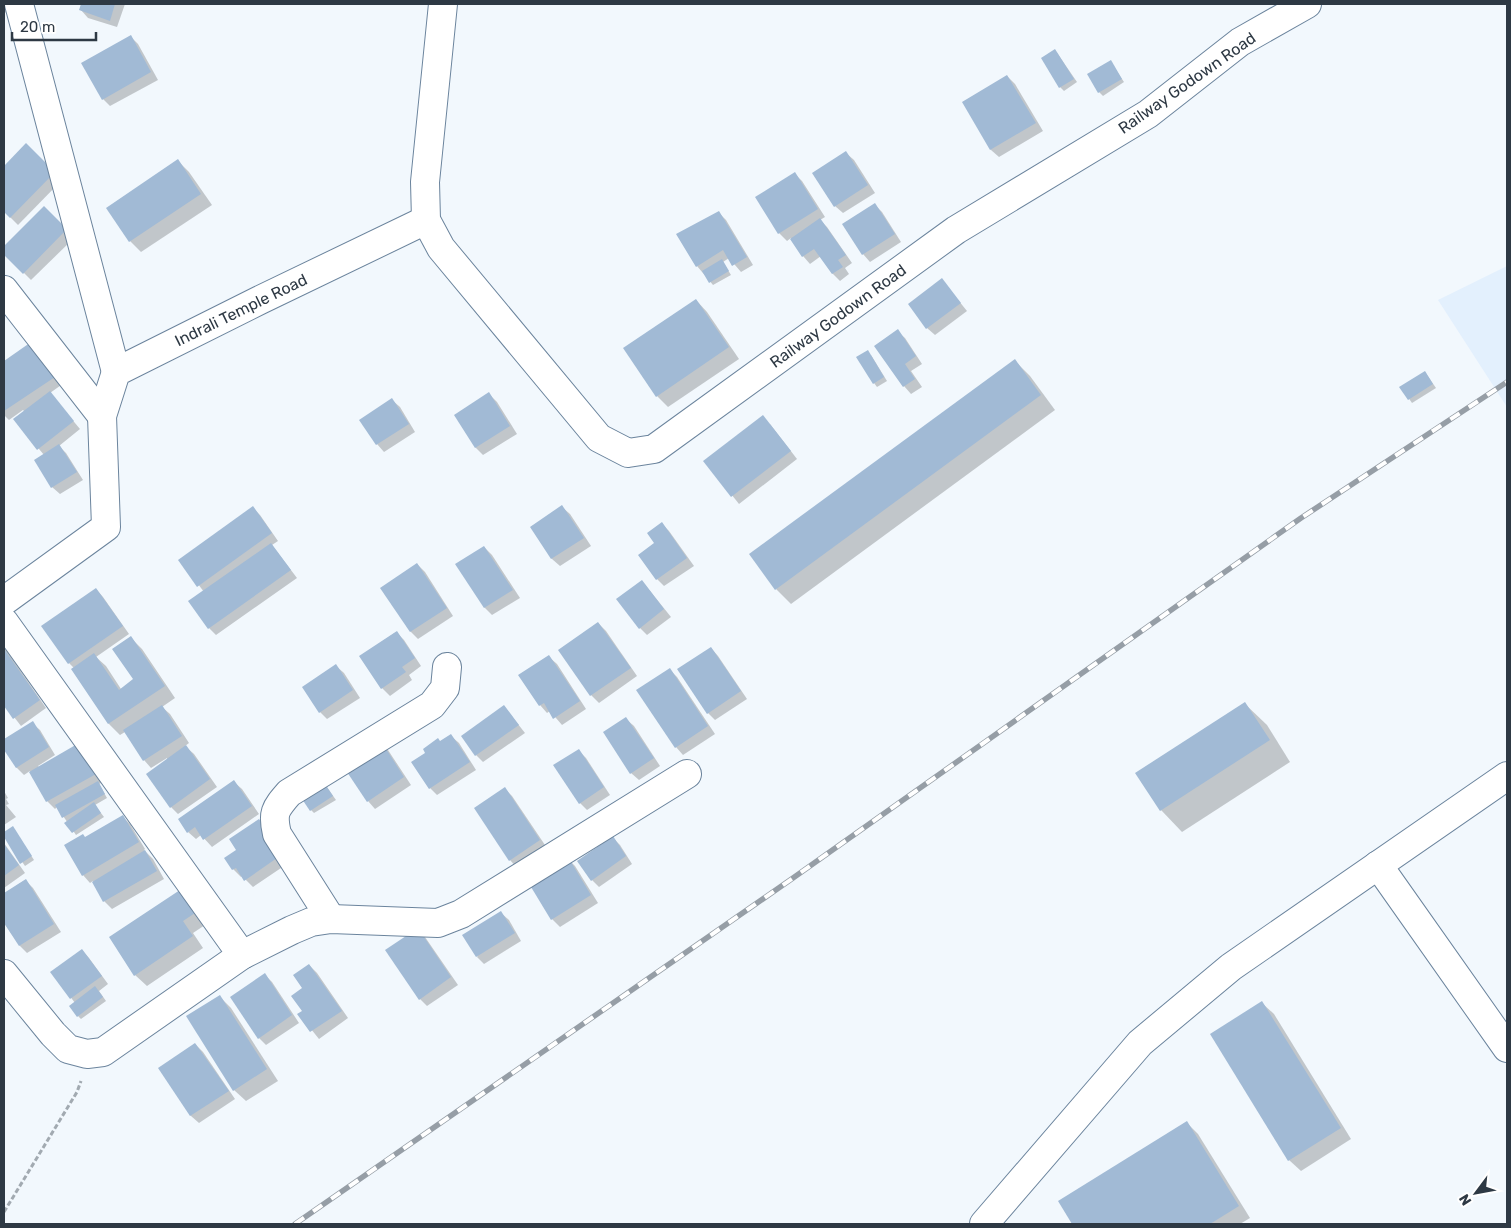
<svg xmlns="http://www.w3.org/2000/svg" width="1511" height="1228" font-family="Rubik,sans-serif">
  <rect width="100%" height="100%" fill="#f2f8fd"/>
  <polygon fill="#e3f0fd" points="1507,266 1507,407 1438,300"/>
  <g fill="#0003">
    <polygon points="83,4 125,4 117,27 88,18 81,10"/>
    <polygon points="4,5 9,9 4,14"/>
    <polygon points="131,37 138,44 158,80 110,106 103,99"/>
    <polygon points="1055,50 1077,82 1064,91 1060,87"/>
    <polygon points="1110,61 1124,82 1103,96 1099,92"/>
    <polygon points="1007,76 1015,84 1043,131 999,157 991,150 963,102"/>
    <polygon points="26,145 62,180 18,225 4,211 4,168"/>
    <polygon points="846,153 854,160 875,193 843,213 835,206"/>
    <polygon points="178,161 189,172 212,205 141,252 130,241"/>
    <polygon points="795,174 802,181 825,217 820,220 827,227 852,263 845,268 849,274 840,281 832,273 821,256 810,264 803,256 791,238 787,241 779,233 757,197"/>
    <polygon points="874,204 882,212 901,242 870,262 863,254"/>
    <polygon points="44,208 74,238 31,280 4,253 4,248"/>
    <polygon points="718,212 726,220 753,265 741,272 729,258 723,262 731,275 713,285 697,266"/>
    <polygon points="942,280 967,311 935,335 927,328"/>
    <polygon points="696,300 707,312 739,359 668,407 657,396"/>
    <polygon points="897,331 905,338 922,364 911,371 922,387 911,394 904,386"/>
    <polygon points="34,342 64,383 50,393 80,429 59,446 66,453 83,480 60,494 52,487 44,455 15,420 25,412 23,410 9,420 4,415 4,362"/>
    <polygon points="871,355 887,381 877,387 874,383"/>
    <polygon points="1015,361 1030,376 1055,410 791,604 776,589"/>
    <polygon points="1425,372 1436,388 1412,403 1401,387"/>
    <polygon points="489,394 497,402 517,434 483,455 476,448 455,415"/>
    <polygon points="392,400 400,407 415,432 384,452 377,444 361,420"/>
    <polygon points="770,424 797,459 739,504 705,461"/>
    <polygon points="562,507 570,514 591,546 560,566 552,559 531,527"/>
    <polygon points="253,508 260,515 278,541 272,545 297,578 216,635 209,628 204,592 180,560"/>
    <polygon points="662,524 669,531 694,566 664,586 657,579"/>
    <polygon points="484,547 492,555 520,598 492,615 485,608 457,565"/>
    <polygon points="417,564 425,572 453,616 418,639 411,632 382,588"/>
    <polygon points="642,581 671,617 647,635 640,628"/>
    <polygon points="96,589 103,597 129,634 96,657 106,666 121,689 135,680 131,638 142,649 175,698 162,707 170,714 189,743 185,746 194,754 217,787 178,814 171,807 167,758 151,768 144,760 125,732 120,735 109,724 72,669 74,668 69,663"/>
    <polygon points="598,623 606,631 637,676 599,703 591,695 560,650"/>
    <polygon points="396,632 404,640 421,666 409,675 412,680 390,696 382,688 361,656"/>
    <polygon points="4,647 46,708 21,726 4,704"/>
    <polygon points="711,648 718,656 747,699 715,720 708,713"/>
    <polygon points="549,657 557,664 586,709 562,725 550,711 547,713 540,705"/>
    <polygon points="336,666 344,673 360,698 327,719 320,712"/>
    <polygon points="669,669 677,677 715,734 683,755 676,747"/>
    <polygon points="1245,704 1267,725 1290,762 1182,832 1161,810"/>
    <polygon points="504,706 525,733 483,762 476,755"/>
    <polygon points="626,719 634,726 660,766 639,780 631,773"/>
    <polygon points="32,723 40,730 55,755 38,766 39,767 86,752 103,782 99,784 107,798 95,805 104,817 76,835 57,807 55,809 47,801 30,771 24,775 16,767 4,747 4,741"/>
    <polygon points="451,736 459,743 476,770 437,795 430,788 441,742"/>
    <polygon points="381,743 388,750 411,785 375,809 368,801"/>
    <polygon points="578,750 586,758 610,795 587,810 580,803"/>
    <polygon points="234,782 242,789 259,814 212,847 201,835 196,839 188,832"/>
    <polygon points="324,783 336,800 314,813 311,810"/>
    <polygon points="505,789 512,796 547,848 517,868 510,860"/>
    <polygon points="4,791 8,798 6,799 9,804 6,805 16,817 4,825"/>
    <polygon points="123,817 130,824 145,849 144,850 153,859 164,879 112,909 104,901 93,881 90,883 83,875 86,839"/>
    <polygon points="259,820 284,866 253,887 242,876 241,877 233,869 238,850"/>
    <polygon points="13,828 34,860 25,866 4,835"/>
    <polygon points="613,838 620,845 632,864 599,887 592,880"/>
    <polygon points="4,843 25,873 4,888"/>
    <polygon points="568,859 575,866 598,903 560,927 552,919 530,882"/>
    <polygon points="25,880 33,888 61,932 27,953 20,946 4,923 4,894"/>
    <polygon points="186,888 211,921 193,933 203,948 147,986 135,975"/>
    <polygon points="501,913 509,920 521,941 484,964 477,957"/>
    <polygon points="418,929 425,937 458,985 427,1006 420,999"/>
    <polygon points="82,950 89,958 108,984 99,991 106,1001 81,1019 78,1016 75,1003 52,972"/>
    <polygon points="309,965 317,973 348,1018 319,1039 299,1014 303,1011 304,988"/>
    <polygon points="265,975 272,982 299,1023 266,1045 259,1038"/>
    <polygon points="220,997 231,1008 278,1081 246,1101 234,1090"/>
    <polygon points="1262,1003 1274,1014 1351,1139 1301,1171 1289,1160"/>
    <polygon points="195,1044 203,1052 235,1099 199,1123 191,1116 160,1068"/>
    <polygon points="1187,1123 1198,1134 1250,1218 1240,1224 1074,1224 1060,1202"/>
  </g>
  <g fill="#a1bad5">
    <polygon points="81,4 115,4 110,21 79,10"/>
    <polygon points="131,35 151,72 102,100 81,63"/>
    <polygon points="1055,49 1074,79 1059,88 1041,58"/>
    <polygon points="1111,60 1122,79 1098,93 1087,74"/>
    <polygon points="1007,75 1036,123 990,150 962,102"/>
    <polygon points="26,143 55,172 10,218 4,212 4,166"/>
    <polygon points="846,151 868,185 834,207 812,173"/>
    <polygon points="178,159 201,194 129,242 106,208"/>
    <polygon points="795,172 818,209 778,234 755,197"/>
    <polygon points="875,203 895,234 862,255 842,224"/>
    <polygon points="44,206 67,229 23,274 4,255 4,246"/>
    <polygon points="719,211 747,257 732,266 723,250 696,267 676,234"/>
    <polygon points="820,218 846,255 838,260 843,267 832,274 814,249 802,257 790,239"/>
    <polygon points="722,259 729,271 709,283 702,271"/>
    <polygon points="942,278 961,303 926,329 908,304"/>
    <polygon points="696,299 729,347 656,397 623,348"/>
    <polygon points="898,329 916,356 905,364 915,379 903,387 874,346"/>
    <polygon points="34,340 58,375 4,411 4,361"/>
    <polygon points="868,350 884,377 873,384 856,357"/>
    <polygon points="1015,359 1041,395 775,590 749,554"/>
    <polygon points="1425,371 1433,384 1408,400 1399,387"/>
    <polygon points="50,391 74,421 37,450 13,419"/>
    <polygon points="489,392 510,426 475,448 454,415"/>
    <polygon points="392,398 409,424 376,445 359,420"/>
    <polygon points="763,415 791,451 731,497 703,461"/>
    <polygon points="59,444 77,472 51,488 34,460"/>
    <polygon points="562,505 584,538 551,559 530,527"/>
    <polygon points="253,506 272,533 197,587 178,560"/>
    <polygon points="662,522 687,558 656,580 638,555 654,543 647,533"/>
    <polygon points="271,543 291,570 208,629 188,601"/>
    <polygon points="484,546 513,590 484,608 455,564"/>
    <polygon points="417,563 447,608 410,632 380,588"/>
    <polygon points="642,580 664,609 639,629 616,599"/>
    <polygon points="96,588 123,626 68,664 41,626"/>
    <polygon points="598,622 631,668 590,696 558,650"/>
    <polygon points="397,631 415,658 402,667 406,672 381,689 359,656"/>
    <polygon points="131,636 165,686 108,724 71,669 94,653 119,690 133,679 112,649"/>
    <polygon points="711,647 741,691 707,714 677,669"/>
    <polygon points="4,649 40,700 13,719 4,706"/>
    <polygon points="549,655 580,701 553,719 544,703 539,706 518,675"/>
    <polygon points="336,664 353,690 319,713 302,687"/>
    <polygon points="670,668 708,726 675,748 636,690"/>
    <polygon points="1245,702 1270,740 1160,811 1135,773"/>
    <polygon points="162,705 182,736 143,761 123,730"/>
    <polygon points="504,705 519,725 475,756 461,736"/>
    <polygon points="626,717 654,758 630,774 603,732"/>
    <polygon points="33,721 49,747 16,768 4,750 4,739"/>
    <polygon points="451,734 470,762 429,789 411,762 425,753 423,749 438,738 440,741"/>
    <polygon points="381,741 404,777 367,802 343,766"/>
    <polygon points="79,743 96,774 46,802 29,772"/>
    <polygon points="186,745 210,779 170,808 146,774"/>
    <polygon points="579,749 604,787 579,804 553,765"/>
    <polygon points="321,778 333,796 310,811 298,793"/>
    <polygon points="234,780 252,806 203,840 195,827 187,833 178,819"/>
    <polygon points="98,781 105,794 62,818 55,805"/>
    <polygon points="505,787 540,840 509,861 474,808"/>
    <polygon points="94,802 101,813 72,833 64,823"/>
    <polygon points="123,815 139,842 82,876 64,845 83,834 85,837"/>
    <polygon points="259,819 277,845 277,858 244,881 236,868 232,870 224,858 236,850 229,839"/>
    <polygon points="13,826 32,856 20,864 4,837 4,832"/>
    <polygon points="613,836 626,856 591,881 577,861"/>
    <polygon points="4,844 19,865 4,876"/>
    <polygon points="145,850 157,871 103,902 92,882"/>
    <polygon points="568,857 591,895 551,920 528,882"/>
    <polygon points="26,879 54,924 19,946 4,923 4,893"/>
    <polygon points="186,886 201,909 183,921 193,936 134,976 109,937"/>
    <polygon points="501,911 515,933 476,957 462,935"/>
    <polygon points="418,928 451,977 419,1000 385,950"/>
    <polygon points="82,949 102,976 70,999 50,972"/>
    <polygon points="309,964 342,1011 310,1032 297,1014 302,1011 291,996 302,988 293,975"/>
    <polygon points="265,973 292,1015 258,1039 230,997"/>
    <polygon points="95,986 103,997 77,1017 69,1006"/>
    <polygon points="220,995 267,1069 233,1091 186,1016"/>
    <polygon points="1262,1001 1341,1128 1288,1161 1210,1034"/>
    <polygon points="195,1043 229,1091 190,1116 158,1068"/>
    <polygon points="1187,1121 1239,1206 1210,1224 1072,1224 1058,1201"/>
  </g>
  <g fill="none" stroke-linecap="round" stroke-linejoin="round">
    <defs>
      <g id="minor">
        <polyline points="19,4 116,372"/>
        <polyline points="443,4 425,182 426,220 441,248 599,438 628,453 654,449 956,230 1148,114 1240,42 1307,4"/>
        <polyline points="4,290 102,416"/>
        <polyline points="4,601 106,527 102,416 116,372 260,300 426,220"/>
        <polyline points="4,622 242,955"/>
        <polyline points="1378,865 1507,1048"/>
        <path d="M 331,919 L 277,834 C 272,813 275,809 289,793 L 432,705 L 445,688 L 447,667"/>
        <polyline points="4,974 53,1034 68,1049 87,1054 103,1052 242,955 292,930 311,922 331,919 438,923 461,914 687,774"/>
        <polyline points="984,1224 1140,1043 1231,967 1507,776"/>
      </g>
    </defs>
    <use href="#minor" stroke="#6b849d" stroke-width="30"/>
    <polyline stroke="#a2aab1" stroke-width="3" stroke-dasharray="5 2.5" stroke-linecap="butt" points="4,1212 77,1092 81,1081"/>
    <use href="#minor" stroke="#fff" stroke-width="28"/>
    <defs>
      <polyline id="rail" points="295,1224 793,878 1301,518 1507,382"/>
    </defs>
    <use href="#rail" stroke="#969ea6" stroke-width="5.5"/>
    <use href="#rail" stroke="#fff" stroke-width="4" stroke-dasharray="11" stroke-linecap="butt"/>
  </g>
  <g text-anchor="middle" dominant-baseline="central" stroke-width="5" stroke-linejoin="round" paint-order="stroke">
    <g font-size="16" fill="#2e3944" stroke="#fff">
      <text transform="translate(1187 83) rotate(-35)">Railway Godown Road</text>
      <text transform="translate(241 310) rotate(-26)">Indrali Temple Road</text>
      <text transform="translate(838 316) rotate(-36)">Railway Godown Road</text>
    </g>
  </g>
  <rect width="1511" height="1228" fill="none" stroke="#2e3944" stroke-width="10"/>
  <g transform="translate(1476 1193) rotate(238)" stroke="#ffffff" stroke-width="4" paint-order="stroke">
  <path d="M0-4L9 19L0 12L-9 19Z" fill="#2e3944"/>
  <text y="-8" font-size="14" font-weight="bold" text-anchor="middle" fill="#2e3944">N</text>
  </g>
  <path d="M12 32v8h84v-8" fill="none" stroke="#2e3944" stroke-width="2.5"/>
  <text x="20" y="32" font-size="15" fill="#2e3944" stroke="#ffffff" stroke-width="4" paint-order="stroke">20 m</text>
</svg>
